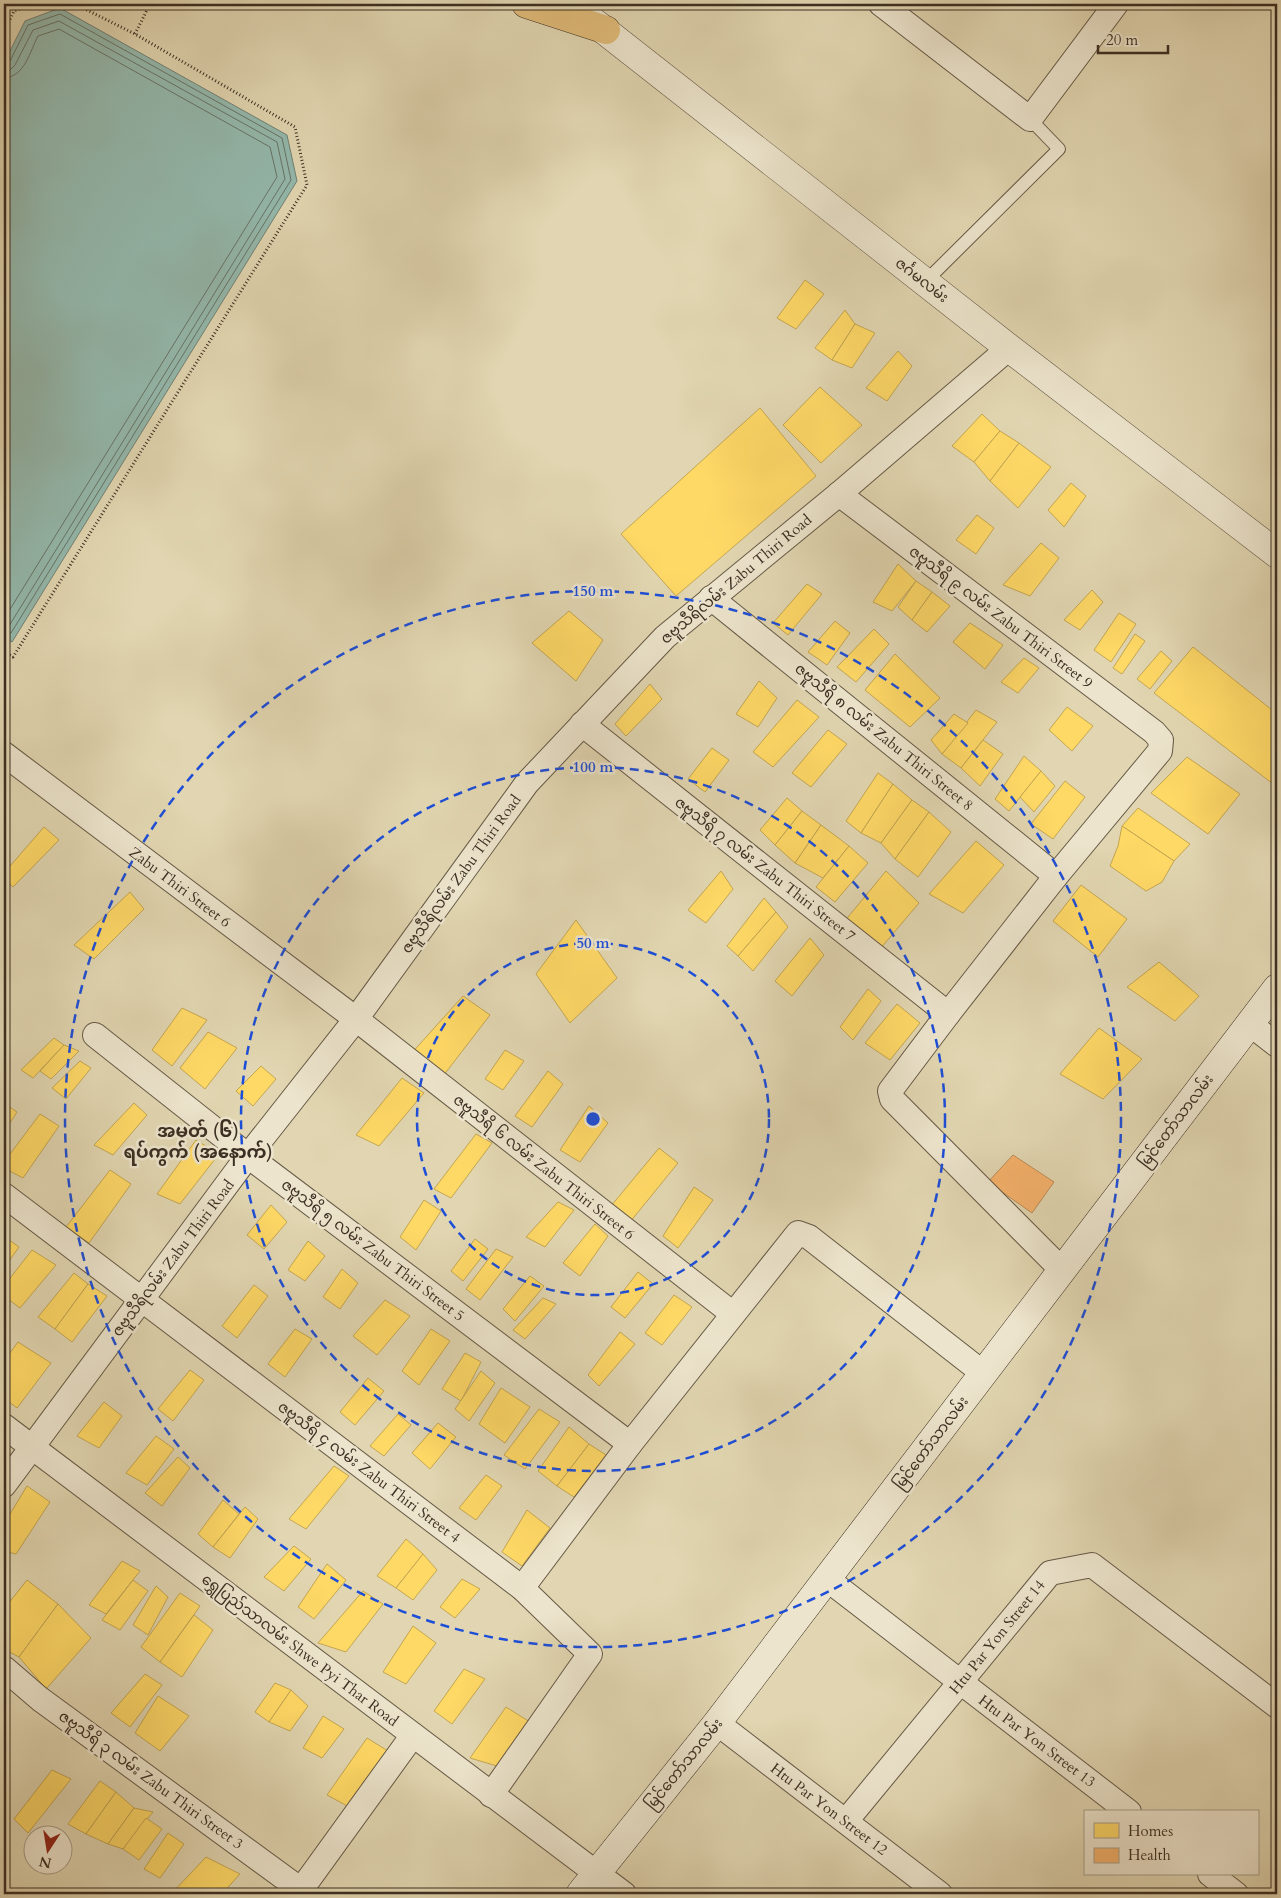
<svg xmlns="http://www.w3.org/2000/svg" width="1281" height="1898" font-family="Cardo,'Noto Sans Myanmar',serif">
  <rect width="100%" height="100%" fill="#e1d6b1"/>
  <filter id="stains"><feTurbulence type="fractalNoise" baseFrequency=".004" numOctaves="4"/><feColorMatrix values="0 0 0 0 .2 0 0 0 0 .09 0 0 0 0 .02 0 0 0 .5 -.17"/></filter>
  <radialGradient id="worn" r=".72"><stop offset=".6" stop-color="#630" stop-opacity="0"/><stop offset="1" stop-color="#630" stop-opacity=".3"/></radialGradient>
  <polygon fill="#94b9ad" stroke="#718276" points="60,8 287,135 297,181 12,642 4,637 4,63 25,21"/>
  <g fill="#ffd966" stroke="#c4a652">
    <polygon points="805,280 824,294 796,329 777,318"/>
    <polygon points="845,310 855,324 832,360 815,348"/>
    <polygon points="855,324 875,333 852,368 832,360"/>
    <polygon points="898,351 912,366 887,401 866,388"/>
    <polygon points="820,387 862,425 821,463 783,425"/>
    <polygon points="760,408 816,476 676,596 621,534"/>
    <polygon points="982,414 1000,431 974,462 952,446"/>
    <polygon points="1000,431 1019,443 990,481 974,462"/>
    <polygon points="1019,443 1051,467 1018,508 990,481"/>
    <polygon points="1071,483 1086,496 1064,527 1048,510"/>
    <polygon points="977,515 994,528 976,554 956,540"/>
    <polygon points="1041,543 1059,558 1030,596 1003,585"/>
    <polygon points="898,564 916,581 892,611 873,602"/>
    <polygon points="916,581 932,592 912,620 898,607"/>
    <polygon points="807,584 822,594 788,635 773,623"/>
    <polygon points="1092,590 1103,602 1080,630 1064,620"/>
    <polygon points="932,592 950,606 927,632 912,620"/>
    <polygon points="569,611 603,640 576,681 532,643"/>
    <polygon points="1119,613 1136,624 1111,662 1094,650"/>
    <polygon points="835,621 850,633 827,665 808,652"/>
    <polygon points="970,623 1003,645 985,669 953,642"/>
    <polygon points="874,629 889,644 856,682 837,667"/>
    <polygon points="1135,634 1145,641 1122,674 1113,668"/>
    <polygon points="1193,647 1277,714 1277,787 1154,693"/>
    <polygon points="1161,651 1172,661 1150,689 1137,679"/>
    <polygon points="895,654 940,698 910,727 865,690"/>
    <polygon points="1024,658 1039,668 1018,693 1001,682"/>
    <polygon points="759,681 777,698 758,727 736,714"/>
    <polygon points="650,684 662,699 626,736 615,724"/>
    <polygon points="797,700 819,717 773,767 753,752"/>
    <polygon points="1067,707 1093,726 1072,751 1049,730"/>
    <polygon points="976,710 997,722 961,768 942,754"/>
    <polygon points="954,714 968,723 942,754 931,740"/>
    <polygon points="828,730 847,744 811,787 792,773"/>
    <polygon points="983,740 1003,754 980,786 961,768"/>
    <polygon points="712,748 729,760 705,792 688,779"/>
    <polygon points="1024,756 1041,771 1009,811 995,799"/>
    <polygon points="1187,757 1240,794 1208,834 1151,793"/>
    <polygon points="1041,771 1055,786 1034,812 1020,797"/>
    <polygon points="878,773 893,784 861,833 846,821"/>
    <polygon points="1065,781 1085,797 1053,839 1031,824"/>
    <polygon points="893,784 912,800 881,843 861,833"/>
    <polygon points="787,798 802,811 775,845 760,830"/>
    <polygon points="912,800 929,812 895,859 881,843"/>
    <polygon points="1138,808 1190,844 1174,861 1122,826"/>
    <polygon points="802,811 821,825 795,863 775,845"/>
    <polygon points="929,812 951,832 918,877 895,859"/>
    <polygon points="821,825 849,846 823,878 795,863"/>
    <polygon points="1122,826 1174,861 1162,882 1146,891 1110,866 1118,846"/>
    <polygon points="44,827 59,840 13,887 4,879 4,873"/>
    <polygon points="976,841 1004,865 963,913 929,894"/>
    <polygon points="849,846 868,863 835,902 816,887"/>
    <polygon points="721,871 733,889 706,923 688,910"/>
    <polygon points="886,871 919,903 874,956 839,928"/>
    <polygon points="1081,885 1127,919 1098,957 1053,921"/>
    <polygon points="130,892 144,909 94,959 74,945"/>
    <polygon points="764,898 776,912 738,956 727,946"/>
    <polygon points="776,912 788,927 753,971 738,956"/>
    <polygon points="576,920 617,978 570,1023 536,974"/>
    <polygon points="810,938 824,955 792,996 775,981"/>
    <polygon points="1159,962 1199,996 1175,1021 1127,987"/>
    <polygon points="868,989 881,1001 853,1040 840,1027"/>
    <polygon points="463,996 490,1015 440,1080 409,1056"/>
    <polygon points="897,1004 920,1023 890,1060 865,1043"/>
    <polygon points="182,1008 207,1020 172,1066 152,1050"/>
    <polygon points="1099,1028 1142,1059 1103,1099 1060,1074"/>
    <polygon points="208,1032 237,1048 205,1089 180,1068"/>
    <polygon points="54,1038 64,1045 33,1078 21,1070"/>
    <polygon points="64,1045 79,1051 51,1079 40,1071"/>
    <polygon points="505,1050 524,1061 503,1090 485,1079"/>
    <polygon points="80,1061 91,1068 66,1099 52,1088"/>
    <polygon points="261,1066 276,1079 253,1106 236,1091"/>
    <polygon points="548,1071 563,1084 532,1127 515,1116"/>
    <polygon points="402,1078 424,1093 379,1146 356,1135"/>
    <polygon points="4,1103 17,1112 4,1132"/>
    <polygon points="134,1103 147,1115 113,1155 94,1145"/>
    <polygon points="589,1106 608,1123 580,1162 560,1150"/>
    <polygon points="40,1114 59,1126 23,1178 4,1168 4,1162"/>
    <polygon points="476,1134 492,1143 451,1198 434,1189"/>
    <polygon points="196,1140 219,1154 180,1204 157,1194"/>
    <polygon points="659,1148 678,1163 630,1222 611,1206"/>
    <polygon points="110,1170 131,1184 89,1243 66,1227"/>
    <polygon points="694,1187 713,1200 678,1248 663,1236"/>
    <polygon points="424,1200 441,1211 416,1250 400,1237"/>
    <polygon points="558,1202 574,1210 545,1247 526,1237"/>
    <polygon points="271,1205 287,1222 264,1249 247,1235"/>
    <polygon points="595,1224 608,1236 580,1276 563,1263"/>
    <polygon points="4,1236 19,1247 4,1268"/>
    <polygon points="475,1239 488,1249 463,1281 451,1271"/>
    <polygon points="308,1241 325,1256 305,1281 288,1270"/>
    <polygon points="496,1249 513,1257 480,1300 466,1289"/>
    <polygon points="32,1250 56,1265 20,1308 4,1296 4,1286"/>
    <polygon points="342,1269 358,1283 340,1309 323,1297"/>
    <polygon points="638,1272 653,1284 625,1318 611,1307"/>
    <polygon points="74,1273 88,1284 55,1329 38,1317"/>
    <polygon points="530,1276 544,1286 515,1321 503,1309"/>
    <polygon points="88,1284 107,1296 72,1342 55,1329"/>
    <polygon points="254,1285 268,1296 237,1338 222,1326"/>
    <polygon points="674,1295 692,1307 662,1345 645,1333"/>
    <polygon points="543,1298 556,1304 525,1339 513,1330"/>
    <polygon points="385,1300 410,1316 377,1355 353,1336"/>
    <polygon points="4,1309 10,1313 4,1322"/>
    <polygon points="295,1329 312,1339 285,1377 268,1364"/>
    <polygon points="431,1329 450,1341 419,1385 402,1371"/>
    <polygon points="620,1332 635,1344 599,1386 588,1375"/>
    <polygon points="18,1342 51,1363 17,1408 4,1398 4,1361"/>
    <polygon points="465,1353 481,1362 461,1401 442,1389"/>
    <polygon points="190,1370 204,1380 173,1421 158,1409"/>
    <polygon points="481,1371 495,1383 469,1421 455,1409"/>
    <polygon points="368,1378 384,1391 355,1425 340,1412"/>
    <polygon points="501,1388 530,1407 505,1443 479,1424"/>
    <polygon points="104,1402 122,1416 99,1448 77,1436"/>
    <polygon points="539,1409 560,1422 525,1469 504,1455"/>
    <polygon points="398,1414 411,1425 384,1456 370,1446"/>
    <polygon points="438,1423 456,1437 430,1469 412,1453"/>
    <polygon points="569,1427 589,1444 557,1486 538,1471"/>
    <polygon points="156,1436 174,1449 147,1485 126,1473"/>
    <polygon points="589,1444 606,1455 574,1497 557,1486"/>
    <polygon points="178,1457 190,1468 162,1506 145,1493"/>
    <polygon points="334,1466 349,1476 306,1529 289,1519"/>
    <polygon points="486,1475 502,1486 476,1520 459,1508"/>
    <polygon points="27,1486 50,1502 16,1554 4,1551 4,1524"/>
    <polygon points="223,1500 239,1514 213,1547 198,1534"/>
    <polygon points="245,1507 258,1519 230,1558 213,1547"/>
    <polygon points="527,1510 550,1528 522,1566 502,1552"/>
    <polygon points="406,1539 423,1554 396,1588 377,1576"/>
    <polygon points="294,1546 311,1559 284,1591 264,1577"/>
    <polygon points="423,1554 437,1570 413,1600 396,1588"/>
    <polygon points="122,1561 140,1571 106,1614 89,1605"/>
    <polygon points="327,1564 346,1580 314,1619 298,1607"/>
    <polygon points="462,1579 480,1589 455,1618 440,1607"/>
    <polygon points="27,1580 58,1604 19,1657 4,1649 4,1609"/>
    <polygon points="133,1580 148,1591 120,1630 102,1620"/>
    <polygon points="156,1586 168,1597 148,1635 133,1625"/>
    <polygon points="363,1591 383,1604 346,1652 318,1643"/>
    <polygon points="180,1593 200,1606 160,1662 141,1647"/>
    <polygon points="58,1604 91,1638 46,1689 19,1657"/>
    <polygon points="194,1615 213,1630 182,1677 160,1662"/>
    <polygon points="413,1626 436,1643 406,1684 383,1672"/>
    <polygon points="464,1669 485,1679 452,1724 434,1711"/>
    <polygon points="145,1674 162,1685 130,1727 111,1713"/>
    <polygon points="275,1683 291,1690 269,1722 255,1712"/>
    <polygon points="291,1690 308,1706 290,1731 269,1722"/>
    <polygon points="158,1696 189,1716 160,1751 135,1733"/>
    <polygon points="506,1707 530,1722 497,1766 470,1758"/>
    <polygon points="323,1716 344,1729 322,1758 303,1748"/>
    <polygon points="367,1738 388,1751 349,1807 327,1795"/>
    <polygon points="52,1770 71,1779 28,1833 14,1819"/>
    <polygon points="100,1781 116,1792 86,1834 68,1824"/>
    <polygon points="116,1792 134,1808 108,1844 86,1834"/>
    <polygon points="134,1808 153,1812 123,1849 108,1844"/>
    <polygon points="146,1818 162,1829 139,1860 123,1849"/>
    <polygon points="168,1833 184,1844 160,1878 144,1869"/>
    <polygon points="206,1857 240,1874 222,1894 171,1894"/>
  </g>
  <polygon fill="#f6b26b" stroke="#be8b55" points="1013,1155 1054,1182 1032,1213 988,1182"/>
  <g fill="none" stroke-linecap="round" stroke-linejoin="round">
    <g stroke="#687468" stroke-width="1">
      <polyline points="4,64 10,61 28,25 60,14 282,138 291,180 11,633 4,633"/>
      <polyline points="4,70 11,69 15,65 33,30 59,21 277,142 285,179 9,626 4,627"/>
      <path d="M 4,78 C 25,77 30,51 38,36 L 59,29 L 270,147 L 277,177 L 4,619"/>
    </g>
    <defs>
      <polyline id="service" points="925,282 1059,149 1030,119"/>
      <g id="minor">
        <polyline points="881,4 1030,119 1116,4"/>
        <polyline points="839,494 1154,732 1161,740 1160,751 1056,876 948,1014 890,1091 892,1099 1062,1270"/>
        <polyline points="711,598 1056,876"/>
        <polyline points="582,724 948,1014"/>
        <polyline points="4,754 356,1019 733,1314"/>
        <polyline points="1250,1024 1277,1045"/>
        <polyline points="95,1035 248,1156 630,1444"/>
        <polyline points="4,1195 522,1588 590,1654 491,1795"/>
        <polyline points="4,1426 624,1894"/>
        <polyline points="4,1485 248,1156 356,1019 527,783 665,637 839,494 1009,348"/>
        <polyline points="827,1579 1129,1812"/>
        <polyline points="522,1588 630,1444 798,1233 809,1237 983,1373"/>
        <polyline points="4,1668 40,1699 301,1890"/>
        <polyline points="717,1723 940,1894"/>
        <polyline points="846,1821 1050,1573 1092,1565 1277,1706"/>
        <polyline points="1210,1874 1236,1894"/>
        <polyline points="298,1894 413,1735"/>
      </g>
      <polyline id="tertiary" points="586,16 1009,348 1277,554"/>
      <polyline id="secondary" points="580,1894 717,1723 1277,988"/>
      <polyline id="primary" points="526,4 606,30"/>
    </defs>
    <use href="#service" stroke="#655946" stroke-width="14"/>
    <use href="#minor" stroke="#655946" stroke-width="26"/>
    <use href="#tertiary" stroke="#655946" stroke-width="29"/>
    <use href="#secondary" stroke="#3c2f23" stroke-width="29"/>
    <use href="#primary" stroke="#3c2f23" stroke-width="29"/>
    <g stroke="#3c2f23" stroke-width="3" stroke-dasharray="1 2.5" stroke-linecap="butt">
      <polyline points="4,32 14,11 33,4"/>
      <polyline points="135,34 150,4"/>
      <polyline points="4,651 13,657 307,185 295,127 135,34 75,4"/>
    </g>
    <use href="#service" stroke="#ece4cc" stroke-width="12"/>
    <use href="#minor" stroke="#ece4cc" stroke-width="24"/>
    <use href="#tertiary" stroke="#ece4cc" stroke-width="28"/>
    <use href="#secondary" stroke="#ece4cc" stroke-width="28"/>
    <use href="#primary" stroke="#e0bb78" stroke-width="28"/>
  </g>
  <g fill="none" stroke="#1d4ed8" stroke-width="2.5" stroke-dasharray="9 6">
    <circle cx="593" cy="1119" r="176"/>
    <circle cx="593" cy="1119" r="352"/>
    <circle cx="593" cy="1119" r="528"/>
  </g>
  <g text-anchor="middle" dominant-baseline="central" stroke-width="5" stroke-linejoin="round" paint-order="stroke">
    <g font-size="15" fill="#3c2f23" stroke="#ece4cc">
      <text transform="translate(922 280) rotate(38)">ဇင်္ဂမလမ်း</text>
      <text transform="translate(736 579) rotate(-40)">ဇဗူသီရိလမ်း Zabu Thiri Road</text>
      <text transform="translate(1001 617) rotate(37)">ဇဗူသီရိ ၉ လမ်း Zabu Thiri Street 9</text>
      <text transform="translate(884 737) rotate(39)">ဇဗူသီရိ ၈ လမ်း Zabu Thiri Street 8</text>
      <text transform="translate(765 869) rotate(38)">ဇဗူသီရိ ၇ လမ်း Zabu Thiri Street 7</text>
      <text transform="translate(461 874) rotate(-54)">ဇဗူသီရိလမ်း Zabu Thiri Road</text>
      <text transform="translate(180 887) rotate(37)">Zabu Thiri Street 6</text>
      <text transform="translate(1176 1121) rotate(-53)">မြင်တော်သာလမ်း</text>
      <text transform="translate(544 1167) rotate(38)">ဇဗူသီရိ ၆ လမ်း Zabu Thiri Street 6</text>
      <text transform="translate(373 1250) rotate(37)">ဇဗူသီရိ ၅ လမ်း Zabu Thiri Street 5</text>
      <text transform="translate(173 1258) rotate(-53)">ဇဗူသီရိလမ်း Zabu Thiri Road</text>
      <text transform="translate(931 1443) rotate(-53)">မြင်တော်သာလမ်း</text>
      <text transform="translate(369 1472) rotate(37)">ဇဗူသီရိ ၄ လမ်း Zabu Thiri Street 4</text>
      <text transform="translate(997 1637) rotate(-51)">Htu Par Yon Street 14</text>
      <text transform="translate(300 1650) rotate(37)">ရွှေပြည်သာလမ်း Shwe Pyi Thar Road</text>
      <text transform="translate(1037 1741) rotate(37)">Htu Par Yon Street 13</text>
      <text transform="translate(684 1764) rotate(-51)">မြင်တော်သာလမ်း</text>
      <text transform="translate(151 1780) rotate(36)">ဇဗူသီရိ ၃ လမ်း Zabu Thiri Street 3</text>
      <text transform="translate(829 1809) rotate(37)">Htu Par Yon Street 12</text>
    </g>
    <g font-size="18" font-weight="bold" fill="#3c2f23" stroke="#ece4cc">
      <text x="198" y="1131">အမှတ် (၆)<tspan x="198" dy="21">ရပ်ကွက် (အနောက်)</tspan></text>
    </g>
  </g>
  <circle cx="593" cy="1119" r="8" fill="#1d4ed8" stroke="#ece4cc" stroke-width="2.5"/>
  <g font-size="15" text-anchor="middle" font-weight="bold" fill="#1d4ed8" stroke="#ece4cc" stroke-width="5" stroke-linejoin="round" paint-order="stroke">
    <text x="593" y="596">150 m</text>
    <text x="593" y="772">100 m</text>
    <text x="593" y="948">50 m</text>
  </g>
  <rect width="1281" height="1898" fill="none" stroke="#e1d6b1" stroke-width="20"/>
  <rect x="5" y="5" width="1271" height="1888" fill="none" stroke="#3c2f23" stroke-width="2.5"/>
  <rect x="10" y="10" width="1261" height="1878" fill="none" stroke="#3c2f23"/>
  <rect x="1084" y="1810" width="175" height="65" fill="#ece4cc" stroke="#a69c88"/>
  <rect x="1094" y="1823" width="25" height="15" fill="#ffd966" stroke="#a69c88"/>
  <text x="1128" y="1836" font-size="15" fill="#3c2f23">Homes</text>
  <rect x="1094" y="1848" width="25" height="15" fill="#f6b26b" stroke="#a69c88"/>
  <text x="1128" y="1860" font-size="15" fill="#3c2f23">Health</text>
  <g transform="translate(48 1850) rotate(192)"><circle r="24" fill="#ece4cc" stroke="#a69c88"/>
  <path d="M0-4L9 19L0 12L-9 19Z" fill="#8f2418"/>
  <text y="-8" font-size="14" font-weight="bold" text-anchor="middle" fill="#3c2f23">N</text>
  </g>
  <path d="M1098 45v8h70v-8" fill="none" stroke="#3c2f23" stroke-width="2.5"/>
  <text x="1106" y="45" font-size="15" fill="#3c2f23" stroke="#ece4cc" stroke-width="4" paint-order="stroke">20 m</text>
  <rect width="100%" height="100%" filter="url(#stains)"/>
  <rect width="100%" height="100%" fill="url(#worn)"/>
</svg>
